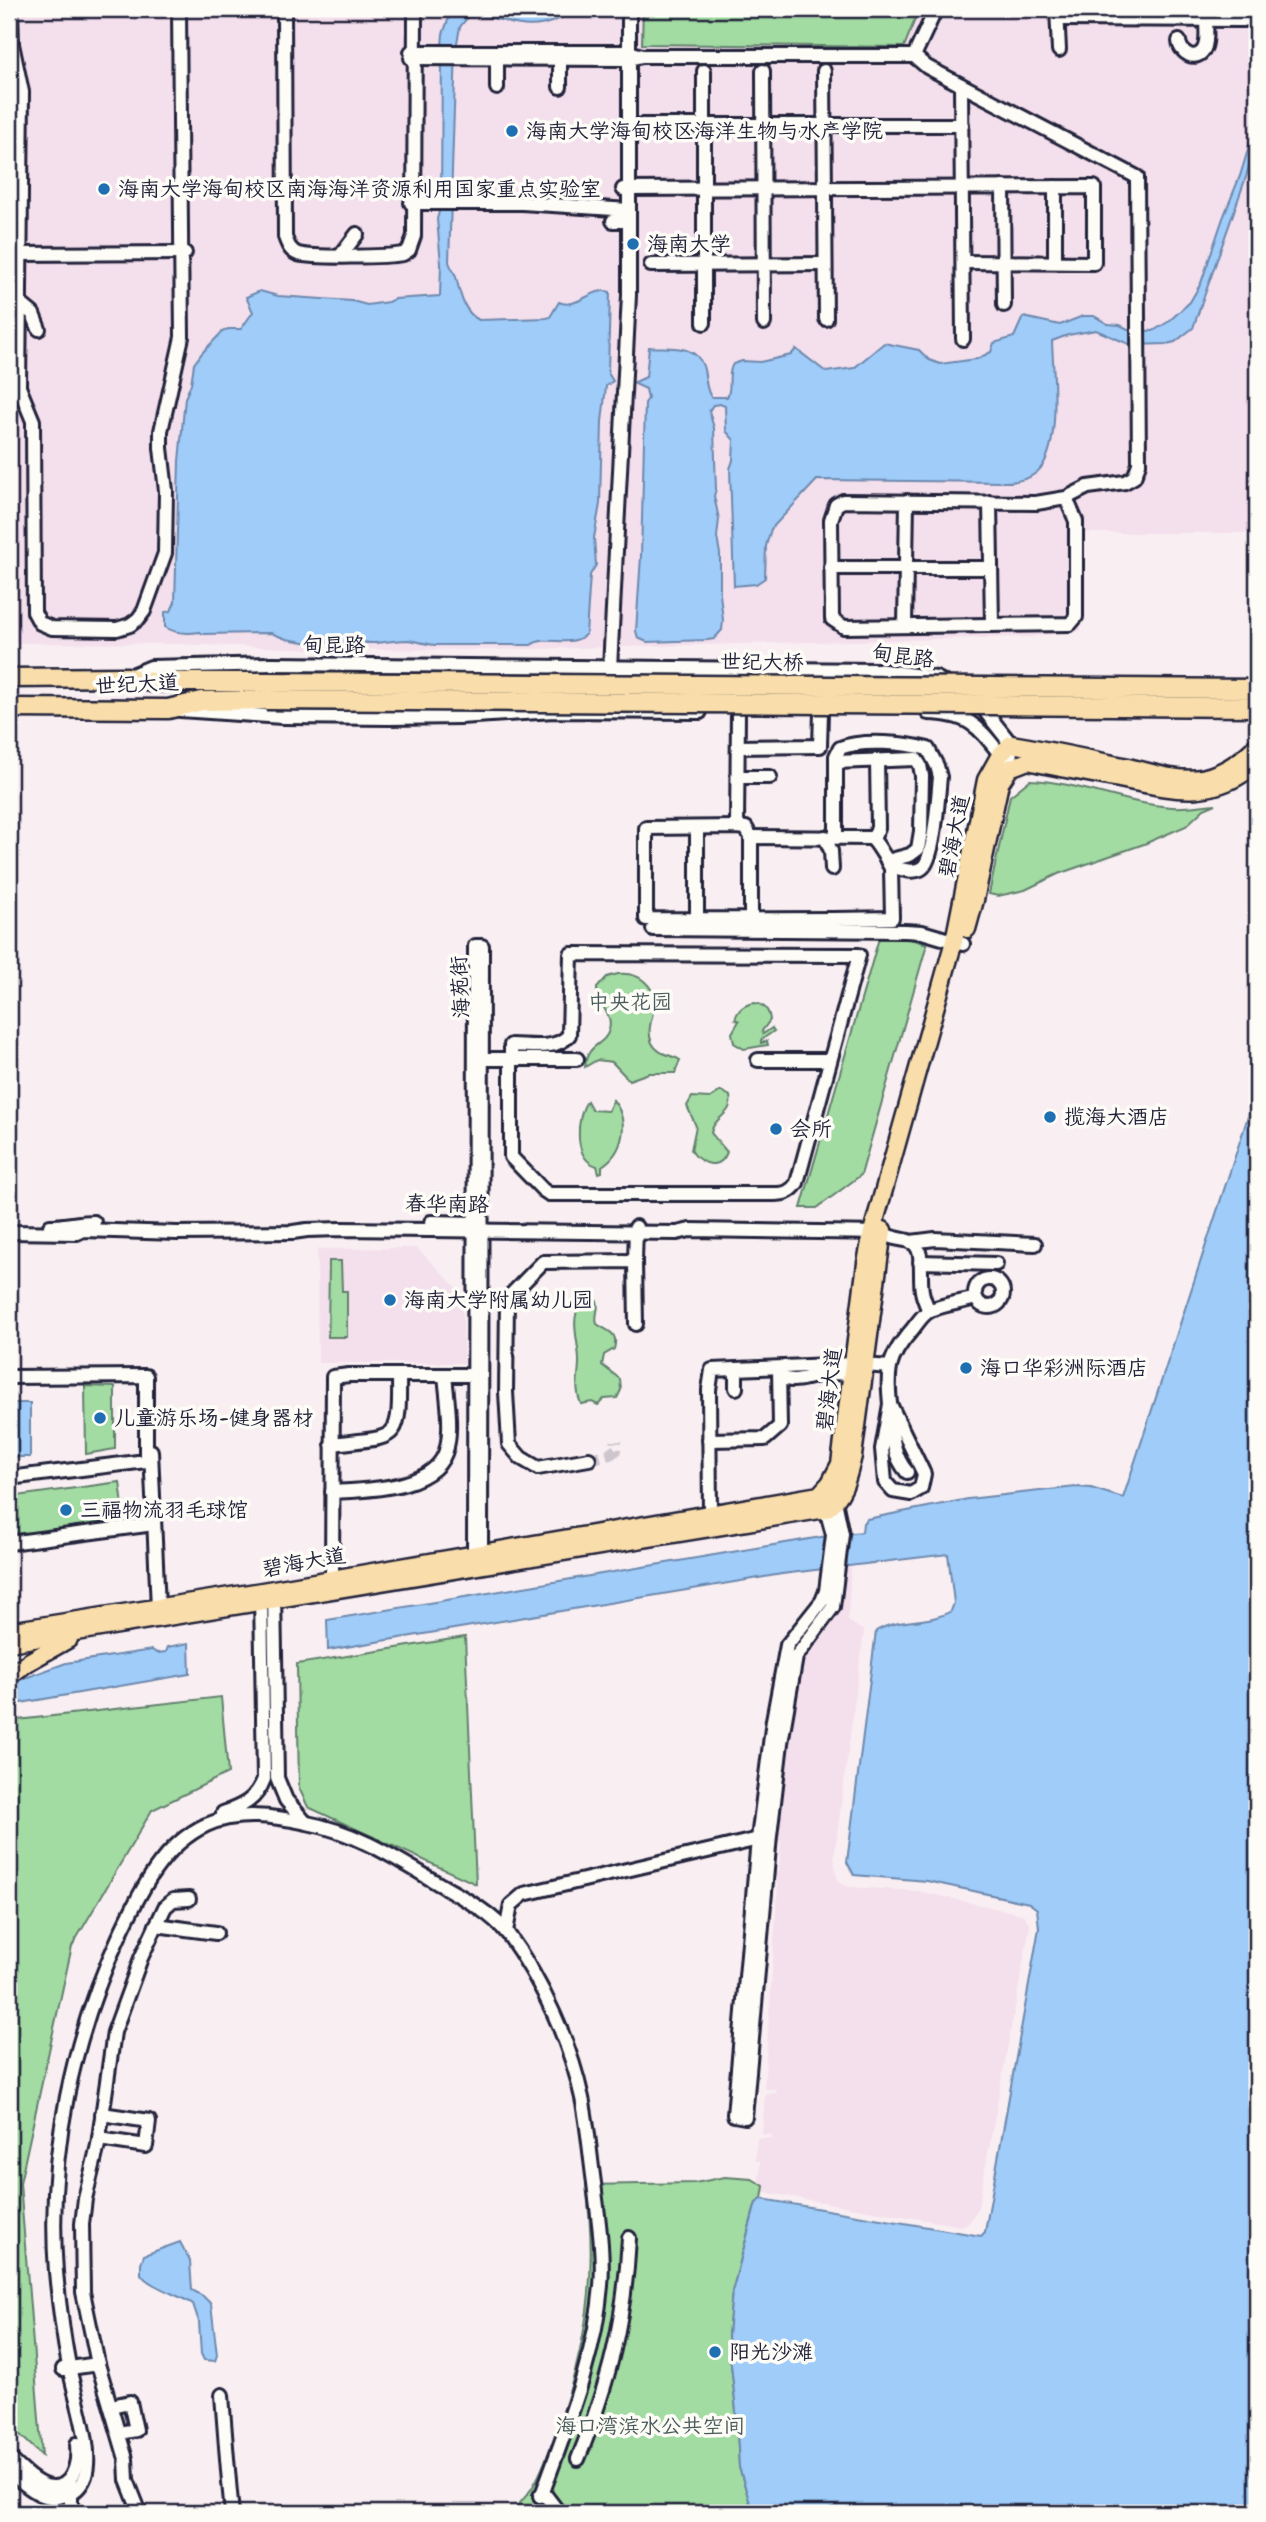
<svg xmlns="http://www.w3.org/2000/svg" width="1266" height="2522" font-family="'Shantell Sans','LXGW WenKai TC',sans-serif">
  <rect width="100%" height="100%" fill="#f9eff2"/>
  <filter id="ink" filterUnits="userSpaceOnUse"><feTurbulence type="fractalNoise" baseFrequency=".0143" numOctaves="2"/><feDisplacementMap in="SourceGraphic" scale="14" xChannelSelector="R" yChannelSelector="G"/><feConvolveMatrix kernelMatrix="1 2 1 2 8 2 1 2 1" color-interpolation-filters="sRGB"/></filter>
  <g filter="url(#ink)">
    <g fill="#f4dfec">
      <polygon points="9,9 1257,9 1257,533 1081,533 1081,631 1028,637 490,650 315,649 178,644 11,643"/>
      <polygon points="417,1248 462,1293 464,1363 318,1363 317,1249"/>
      <polygon points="851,1566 848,1621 864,1631 834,1858 837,1878 844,1885 850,1887 918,1891 1021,1914 1025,1916 1030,1926 978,2208 969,2223 961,2226 763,2192 764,2186 760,2185 759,2182 760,2161 755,2161 757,2138 772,2138 772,2135 762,2134 765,2094 776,2093 776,2089 764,2089 778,1884 774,1883 775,1872 779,1871 781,1840 778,1840 794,1713 807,1647 828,1573"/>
    </g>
    <g fill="#a2dca2" stroke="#627f6e" stroke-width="2">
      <polygon points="643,9 919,9 904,47 642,44"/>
      <path d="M 1030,780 C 1078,782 1124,804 1172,807 C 1187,808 1201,805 1216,804 L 1204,809 L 1186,826 L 1144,844 L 1058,874 L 1025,890 L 998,896 L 989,894 L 1010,796 Z"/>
      <polygon points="879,938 907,938 927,944 861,1175 817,1208 801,1208"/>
      <path d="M 618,974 C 628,973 636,974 644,981 C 668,1002 642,1021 652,1043 C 658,1055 670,1054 680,1060 L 675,1073 L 649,1073 L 629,1080 L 612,1062 L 597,1060 L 585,1067 C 587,1042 604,1047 609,1030 C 614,1013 596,1004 597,988 L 607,977 Z"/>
      <path d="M 754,1003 C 764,1004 769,1010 770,1020 L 762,1031 L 763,1034 L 772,1028 L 774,1031 L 761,1040 L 761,1043 L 767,1041 L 768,1045 L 744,1049 L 734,1043 L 732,1033 L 739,1021 L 735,1019 C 738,1009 744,1005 754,1003 Z"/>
      <path d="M 721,1091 L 730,1096 C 734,1116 714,1115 711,1133 L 727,1152 C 720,1172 699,1164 691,1150 L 696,1126 L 687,1106 L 692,1097 L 710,1098 Z"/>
      <path d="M 613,1100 C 630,1121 624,1152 602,1166 L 602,1172 L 599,1173 L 597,1166 C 573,1159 576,1118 587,1101 L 592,1110 L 608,1111 Z"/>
      <polygon points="329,1261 341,1261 342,1291 347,1291 347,1337 328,1337"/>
      <path d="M 585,1298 L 597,1301 C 600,1309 594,1315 597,1324 C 608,1332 619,1332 614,1349 L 604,1355 L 602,1365 L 620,1379 L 621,1390 L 617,1398 L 604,1399 L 598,1405 L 592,1402 L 581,1404 C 574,1388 579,1377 579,1361 C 579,1339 567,1317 585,1298 Z"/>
      <polygon points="85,1386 115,1387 115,1449 86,1454"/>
      <polygon points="120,1482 125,1522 9,1538 9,1497"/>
      <polygon points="465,1637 476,1884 308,1807 299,1788 297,1664"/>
      <polygon points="221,1697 228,1773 152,1810 72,1946 20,2183 42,2456 9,2424 9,1721"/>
      <path d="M 725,2177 L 752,2179 L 764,2186 L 762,2199 L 756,2203 L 753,2213 L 732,2292 L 728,2336 L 736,2411 L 739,2467 L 753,2513 L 511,2513 C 518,2505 526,2497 532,2488 C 543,2471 550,2448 557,2429 C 587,2345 598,2274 586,2185 L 695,2183 Z"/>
    </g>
    <g fill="#9fccf9" stroke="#6d88ad" stroke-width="2">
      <path d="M 452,9 L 499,9 L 531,13 L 552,9 L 575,9 C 554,25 533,30 507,22 C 493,18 483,14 468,17 L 460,27 L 456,48 L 449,262 C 451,268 454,271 456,277 C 460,293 463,312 479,320 L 547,318 L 550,317 L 559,302 C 577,310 593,286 610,292 L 608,373 L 613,381 L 606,386 L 602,422 L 600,504 L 594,538 L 596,565 L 590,575 L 586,634 C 571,649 547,634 531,645 C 500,645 469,645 439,645 C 428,645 418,641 407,640 C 388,640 372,647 354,640 L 347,643 L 310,643 L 286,639 L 271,633 L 203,634 L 200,632 C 188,634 176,634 165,627 L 165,612 L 171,611 L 175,602 L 179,461 L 185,398 L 191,384 L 194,364 L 202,353 L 222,332 L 228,329 L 241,329 L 253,312 L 246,297 L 260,291 L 278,296 L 352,301 L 367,305 L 388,302 L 394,299 L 440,296 L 441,264 L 437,219 L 441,205 L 442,46 L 443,34 Z"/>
      <path d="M 1257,120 L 1257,138 L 1246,177 L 1193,328 L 1175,342 L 1167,344 L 1131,345 L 1096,330 L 1068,335 L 1052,341 C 1053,373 1063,451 1036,473 C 1027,480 1015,482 1005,482 L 817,480 L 771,529 L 766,546 L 765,578 L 756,584 L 734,586 L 730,469 L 733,460 L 734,440 L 726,431 L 725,406 L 720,404 L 713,405 L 709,411 L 714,428 L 716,489 L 714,496 L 719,519 L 717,537 L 720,554 L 720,594 L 723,620 L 722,630 L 714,639 L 708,640 L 647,642 L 638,638 L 636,631 L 641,556 L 645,403 L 648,399 L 646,389 L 633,383 L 646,377 L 649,347 C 669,349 695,343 703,366 C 706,375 705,384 709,393 L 711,397 L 727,397 C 733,386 726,374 733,364 L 742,361 L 760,362 L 791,355 L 796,349 L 826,372 L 854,368 L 884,343 L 919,350 L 929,360 L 940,364 L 977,359 L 991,352 L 994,343 L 1014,337 L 1023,317 L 1060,325 L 1083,316 L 1094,316 L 1108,324 L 1120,325 L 1130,330 L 1153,331 L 1168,322 L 1190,302 L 1201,283 L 1223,218 L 1240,176 Z"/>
      <path d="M 1257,1089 L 1257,2513 L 753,2513 L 739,2467 L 736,2411 L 728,2336 L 732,2292 L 756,2203 L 762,2199 L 981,2236 L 985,2232 L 1039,1928 L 1037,1909 L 1029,1903 L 927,1881 L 854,1875 L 847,1862 L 876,1631 C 899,1617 928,1625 951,1611 L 954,1603 L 948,1554 L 782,1574 L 328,1650 L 327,1620 L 833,1535 L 862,1532 L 863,1523 L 867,1519 L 968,1499 L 1076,1487 L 1091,1488 L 1123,1498 Z"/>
      <polygon points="14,1403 30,1403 30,1457 13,1457"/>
      <polygon points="189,1643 190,1674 15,1704 14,1682 66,1663 152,1650 157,1653 166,1652 168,1647"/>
      <path d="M 180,2242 L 190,2261 L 192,2290 L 203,2296 L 211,2304 L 217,2355 L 215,2361 L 204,2360 L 201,2354 L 199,2322 L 193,2304 C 179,2295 148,2286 141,2274 L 141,2263 L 144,2255 Z"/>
    </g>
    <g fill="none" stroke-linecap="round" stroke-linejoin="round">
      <polyline stroke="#cec6cd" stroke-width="12" stroke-dasharray="12 6" stroke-linecap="butt" points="589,1459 610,1454 616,1450 616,1441"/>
      <defs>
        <g id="minor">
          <polyline points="11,9 12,44 22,92 19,387 33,421 34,612 40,623 52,628 117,629 130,625 138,619 144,611 165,553 166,491 161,448 161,431 182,337 179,9"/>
          <path d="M 284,9 L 285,237 C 288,245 290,251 298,254 C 312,258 388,257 403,254 L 409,250 L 414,236 L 415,9"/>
          <polyline points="1057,9 1059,50"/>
          <polyline points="1058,19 1243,20 1257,16"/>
          <path d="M 1179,41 C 1180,53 1196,63 1204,49 C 1208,42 1206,28 1206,20"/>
          <polyline points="411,52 629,52 642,56 629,59 411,58"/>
          <polyline points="497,53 497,88"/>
          <polyline points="642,56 914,56 927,67 1137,177 1139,464 1134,477 1125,482 1088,487 1066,498 1036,503 843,501 836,505 831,520 832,619 844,627 1070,624 1076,617 1076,521 1066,498"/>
          <polyline points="914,56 936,9"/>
          <polyline points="704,71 704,323"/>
          <polyline points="763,71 764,323"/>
          <polyline points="824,71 826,319"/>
          <polyline points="961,85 963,339"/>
          <polyline points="560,87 560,53"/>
          <polyline points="641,125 962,125"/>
          <polyline points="1003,187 1004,305"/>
          <polyline points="1055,187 1055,262"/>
          <polyline points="623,189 1094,187 1094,263 963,262"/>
          <polyline points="411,203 522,203 629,210"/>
          <polyline points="613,221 629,221"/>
          <polyline points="16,254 185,253"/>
          <polyline points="341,255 357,234"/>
          <polyline points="651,265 825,264"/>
          <polyline points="16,300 33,314 39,329"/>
          <polyline points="990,502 992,625"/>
          <polyline points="831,568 990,568"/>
          <polyline points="905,626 907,501"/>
          <polyline points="610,668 629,295 629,9"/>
          <polyline points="127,677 151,667 271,664 877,670 936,678 967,694 985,711 1011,744 1010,768"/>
          <polyline points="180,710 282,717 389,718 460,717 554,711 700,712"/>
          <path d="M 928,713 C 972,714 979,728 1004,759"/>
          <polyline points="738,747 820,746 821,712"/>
          <polyline points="738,777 770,777"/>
          <polyline points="737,827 738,712"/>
          <polyline points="697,828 697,919"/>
          <path d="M 751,837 L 871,838 C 881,846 883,860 895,867 C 902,870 915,873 922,868 C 935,859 938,794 940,777 L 937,766 L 928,749 C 906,743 862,739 840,748 L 836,756 L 836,837"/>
          <polyline points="825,837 831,851 832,869"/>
          <polyline points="873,839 878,828 877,760"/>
          <path d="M 751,919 L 751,837 L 746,828 L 737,827 L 646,828 L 646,919 C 728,919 810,920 892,918 L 891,868 L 887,861 L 910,855 L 918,849 L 921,831 L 922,776 L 920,765 L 916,759 L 836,762"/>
          <polyline points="653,929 905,931 922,932 963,944"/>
          <path d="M 571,954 L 859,955 L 797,1183 C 791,1192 785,1194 774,1194 L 549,1194 L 543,1190 L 511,1157 L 511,1045 C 529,1045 556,1051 569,1035 Z"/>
          <polyline points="475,1059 577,1059"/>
          <polyline points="758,1060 829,1060"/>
          <polyline points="431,1222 475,1223"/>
          <path d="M 50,1226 C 64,1226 78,1222 94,1222"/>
          <path d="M 9,1232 L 77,1233 L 83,1230 L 177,1233 L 293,1232 L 307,1230 L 340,1229 L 677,1233 L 690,1230 L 883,1233 C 896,1241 905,1238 913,1243 C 925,1250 919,1278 922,1291 C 923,1298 926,1304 929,1311"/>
          <polyline points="911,1242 935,1239 1035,1244"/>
          <polyline points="635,1261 636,1227"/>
          <polyline points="920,1262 996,1264"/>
          <circle cx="989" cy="1293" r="14"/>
          <path d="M 780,1369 L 780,1376 C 793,1385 810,1376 824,1374 C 835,1372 848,1374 858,1375"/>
          <polyline points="9,1377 146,1376 146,1461 9,1478"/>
          <polyline points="736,1388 736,1369"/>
          <polygon points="890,1404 924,1474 921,1488 911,1494 893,1491 885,1482 882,1449"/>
          <polyline points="709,1440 765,1439 780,1426 779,1369"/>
          <path d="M 332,1444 C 397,1436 400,1445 399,1375"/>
          <polyline points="151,1451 158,1608"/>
          <polyline points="589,1459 538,1468 521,1458 509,1444 506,1392 507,1299 543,1262 635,1261 636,1324"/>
          <path d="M 907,1472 C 893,1456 892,1436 891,1416 C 888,1377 883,1363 911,1331 C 916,1325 922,1315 929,1311 C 940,1305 963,1302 976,1298"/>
          <path d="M 332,1492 C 367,1490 438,1490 447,1447 C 452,1425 447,1398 445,1375"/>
          <polyline points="824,1502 833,1535 826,1591 822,1601 787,1645 773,1720 758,1839 734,2115 745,2117 770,1836 781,1743 796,1657 833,1607 842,1534 834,1496"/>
          <polyline points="710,1515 709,1390 712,1370 853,1364 889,1367"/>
          <polyline points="9,1543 154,1524"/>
          <polyline points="474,1563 475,946 482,946 481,1560"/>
          <polyline points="332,1579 333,1377 349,1375 481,1375"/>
          <polyline points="274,1591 277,1778 286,1800 305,1822"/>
          <path d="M 223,1813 C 243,1806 256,1800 264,1779 L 261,1595"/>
          <polyline points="156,1925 216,1933"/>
          <polyline points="506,1931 511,1905 524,1894 763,1838"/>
          <polyline points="99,2139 146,2146 149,2121 102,2114"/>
          <polyline points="63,2369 98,2364"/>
          <path d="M 222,2395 C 225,2435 228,2474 232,2513"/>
          <polyline points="111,2406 130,2402 136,2430 119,2433"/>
          <path d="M 9,2458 C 19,2467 32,2482 46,2486 C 73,2493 79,2463 77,2444"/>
          <path d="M 578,2459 C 609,2383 625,2320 629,2238"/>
          <path d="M 9,2471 C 26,2485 44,2505 68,2494 C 77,2491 82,2484 85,2476 C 94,2447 74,2396 69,2366 C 63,2335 59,2304 56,2272 C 47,2155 72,2037 122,1930 C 141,1890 163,1845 206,1825 C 238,1811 274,1816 307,1823 C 356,1832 397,1859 439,1884 C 462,1897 492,1913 508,1934 C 542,1981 570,2042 582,2098 C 588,2126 590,2155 594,2183 C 598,2217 604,2252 601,2286 C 595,2358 567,2425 543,2492"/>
          <polyline points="71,2486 71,2513"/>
          <polyline points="540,2496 543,2492 559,2513"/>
          <polyline points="140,2513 127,2480 126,2459 98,2364 83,2292 82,2224 85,2199 98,2145 114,2032 141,1958 165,1907 173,1900 189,1899"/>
        </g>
        <g id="major">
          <path d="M 967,929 L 975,900 L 1000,783 L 1010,768 L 1028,761 C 1058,768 1088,773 1119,779 C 1170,789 1213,802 1257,763"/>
          <path d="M 9,1631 L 262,1591 L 819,1495 L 830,1483 L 840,1464 L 866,1263 L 872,1232 L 954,941 L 986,780 L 1000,755 L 1011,744 C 1048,750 1085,758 1123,766 C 1149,771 1175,782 1202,778 C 1224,773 1242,761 1257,745"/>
          <path d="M 9,1643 L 826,1509 C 844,1497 848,1476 853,1456 L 883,1230"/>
          <polyline points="9,1676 30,1661 69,1639"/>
        </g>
        <g id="highway">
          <polyline points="9,678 127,677 151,682 266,682"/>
          <polyline points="9,708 168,709 202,701 266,700"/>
        </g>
      </defs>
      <use href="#minor" stroke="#22223b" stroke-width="18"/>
      <use href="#major" stroke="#22223b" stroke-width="21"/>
      <use href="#highway" stroke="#22223b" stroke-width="23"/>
      <use href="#minor" stroke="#fdfcf7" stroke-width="12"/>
      <use href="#major" stroke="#f9deab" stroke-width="16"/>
      <use href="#highway" stroke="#f9deab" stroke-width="18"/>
      <defs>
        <g id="highway-bridge">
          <polyline points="266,682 1257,689"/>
          <polyline points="266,700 1257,707"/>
        </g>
      </defs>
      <use href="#highway-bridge" stroke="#22223b" stroke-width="23" stroke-linecap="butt"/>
      <use href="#highway-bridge" stroke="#f9deab" stroke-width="18"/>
    </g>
  </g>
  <g fill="#1f6fb2" stroke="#fdfcf7" stroke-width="2.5">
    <circle cx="512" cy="131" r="7"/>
    <circle cx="104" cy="189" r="7"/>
    <circle cx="633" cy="244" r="7"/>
    <circle cx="1050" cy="1117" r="7"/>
    <circle cx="776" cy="1129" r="7"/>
    <circle cx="390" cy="1300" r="7"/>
    <circle cx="966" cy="1368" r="7"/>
    <circle cx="100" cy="1418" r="7"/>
    <circle cx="66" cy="1510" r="7"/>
    <circle cx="715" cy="2352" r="7"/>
  </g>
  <g text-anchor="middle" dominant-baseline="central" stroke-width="7" stroke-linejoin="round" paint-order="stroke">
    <g font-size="21" fill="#22223b" stroke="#fdfcf7" text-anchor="start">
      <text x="526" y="131">海南大学海甸校区海洋生物与水产学院</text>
      <text x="118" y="189">海南大学海甸校区南海海洋资源利用国家重点实验室</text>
      <text x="647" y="244">海南大学</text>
      <text x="1064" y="1117">揽海大酒店</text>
      <text x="790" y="1129">会所</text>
      <text x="404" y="1300">海南大学附属幼儿园</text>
      <text x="980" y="1368">海口华彩洲际酒店</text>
      <text x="114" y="1418">儿童游乐场-健身器材</text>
      <text x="80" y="1510">三福物流羽毛球馆</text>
      <text x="729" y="2352">阳光沙滩</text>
    </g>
    <g font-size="21" fill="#22223b" stroke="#fdfcf7">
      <text x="334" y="645">甸昆路</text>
      <text transform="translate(903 656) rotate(7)">甸昆路</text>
      <text transform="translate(762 662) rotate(1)">世纪大桥</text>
      <text transform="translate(137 684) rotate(-3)">世纪大道</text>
      <text transform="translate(954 836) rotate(-79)">碧海大道</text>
      <text transform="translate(460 987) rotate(-93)">海苑街</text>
      <text transform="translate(447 1204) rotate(1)">春华南路</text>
      <text transform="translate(829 1389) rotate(-83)">碧海大道</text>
      <text transform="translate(304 1562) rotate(-10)">碧海大道</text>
    </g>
    <g font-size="21" fill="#485a5a" stroke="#fdfcf7">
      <text x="630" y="1002">中央花园</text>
      <text x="650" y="2426">海口湾滨水公共空间</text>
    </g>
  </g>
  <rect width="1266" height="2522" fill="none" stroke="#fdfcf7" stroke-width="35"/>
  <rect x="18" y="18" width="1231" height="2487" fill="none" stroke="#22223b" stroke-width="2.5" filter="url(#ink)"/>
</svg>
